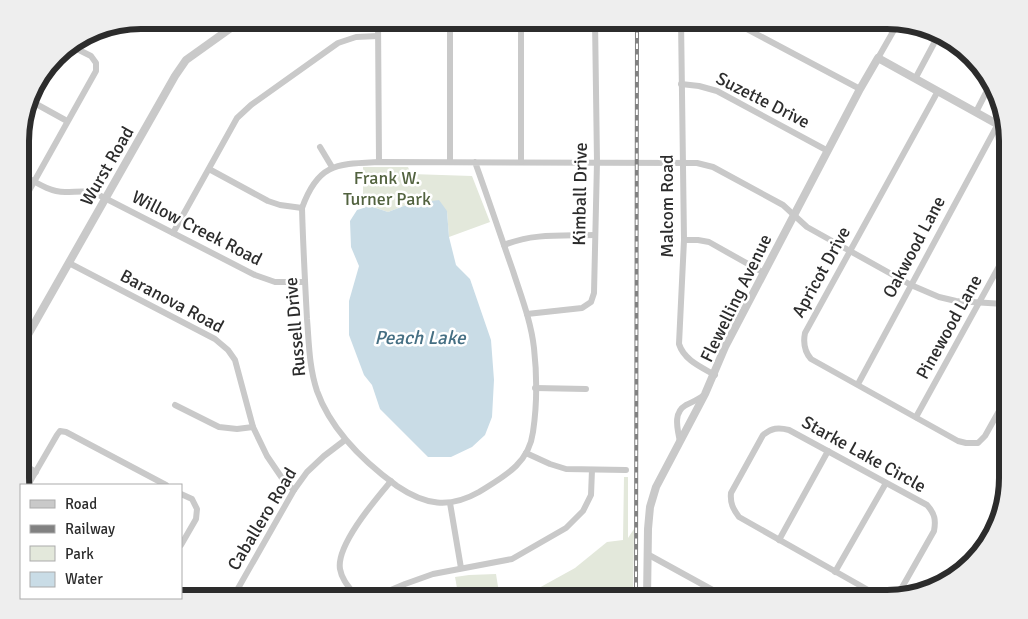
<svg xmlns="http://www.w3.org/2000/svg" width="1028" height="619" font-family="Signika,sans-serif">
  <rect width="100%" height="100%" fill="#fff"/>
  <g fill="#e3e8db">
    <polygon points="363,167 408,167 411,174 472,176 490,222 449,237 447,211 409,204 388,212 370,206 365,208 363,199"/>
    <polygon points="624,477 628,477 628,538 634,529 633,599 519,599 575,568 607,542 623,540"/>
    <polygon points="496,574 500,599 459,599 455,577 469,575"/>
  </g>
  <polygon fill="#c9dce6" points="439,200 447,211 449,237 456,265 470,279 491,340 494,380 492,417 485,435 472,447 451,457 428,457 380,409 372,385 364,375 349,335 349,301 359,266 351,247 350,221 357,210 370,206 388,212 409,204"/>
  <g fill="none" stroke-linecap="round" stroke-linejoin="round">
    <g stroke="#c9c9c9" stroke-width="6">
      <polyline points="378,20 379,162"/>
      <path d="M 681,20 L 684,240 L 679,344 C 684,360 701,367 715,375"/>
      <polyline points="730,20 860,89"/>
      <polyline points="878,58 898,23"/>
      <polyline points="915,79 939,34"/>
      <polyline points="681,84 699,86 717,91 828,151"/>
      <path d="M 938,91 L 805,333 C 803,343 804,351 811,359 L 958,441 L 966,443 L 978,443 L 985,436 L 1008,395"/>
      <polyline points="29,100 67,121"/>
      <polyline points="976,112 992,81"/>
      <polyline points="320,147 332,167"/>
      <polyline points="450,162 450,20"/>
      <path d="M 475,162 C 488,198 500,234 513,271 C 521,296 531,321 534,348 C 537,375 537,405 533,432 C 529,464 503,477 479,492 C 449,509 425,505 397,486 C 364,462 331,430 317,391 C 309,367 309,343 307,319 C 305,282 303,245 302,208 C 318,163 337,164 379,162 L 697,163 L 713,167 L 783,205 L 807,227 L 911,285 L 939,297 L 956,301 L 1004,304"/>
      <polyline points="521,162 521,20"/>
      <polyline points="209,169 268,201 280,205 302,208"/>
      <path d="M 21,174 C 34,181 49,192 65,192 C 75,192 83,191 93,192 L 255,275 L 275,282 L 305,282"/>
      <polyline points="21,205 96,71 96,63 91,56 69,45"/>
      <polyline points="173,233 237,118 251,105 338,43 356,37 378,36"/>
      <polyline points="684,240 698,240 709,242 764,273"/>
      <path d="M 504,245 C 533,233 563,236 594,235"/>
      <polyline points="69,263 215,339 228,350 235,360 253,427 267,456 284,481 294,490"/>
      <polyline points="527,314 582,308 591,302 594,293 597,162 595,20"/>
      <polyline points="858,384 998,124"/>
      <polyline points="535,388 586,389"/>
      <polyline points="175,405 219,427 237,429 253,427"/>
      <polyline points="916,417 1008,250"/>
      <path d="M 680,442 C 678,430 672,413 686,405 C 692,402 698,400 704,395"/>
      <polyline points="526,453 550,464 566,469 626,470"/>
      <polyline points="21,463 36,472"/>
      <polyline points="28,485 57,435 60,431 66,432 166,485"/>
      <polyline points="181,494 192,499 197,509 196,519 181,545"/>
      <polyline points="450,503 461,568"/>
      <polyline points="779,540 828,451"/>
      <polyline points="649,555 729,599"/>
      <polyline points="835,572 886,483"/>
      <polyline points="151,599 152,598"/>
      <polyline points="232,599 294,490 307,472 324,456 345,440"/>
      <path d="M 358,599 C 351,589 342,581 340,569 C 336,545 376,499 391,481"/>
      <polyline points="374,599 379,595 405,584 433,574 512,559 566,528 583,511 591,495 592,470"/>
      <path d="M 884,599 L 739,517 C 733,509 730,503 731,493 L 763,435 C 772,428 778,427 789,430 L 927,505 C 935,514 936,520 934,531 L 896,598"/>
    </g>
    <g stroke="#c9c9c9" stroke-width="8">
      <polyline points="21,347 175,76 186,60 242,20"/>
      <polyline points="647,599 648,529 650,507 656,487 705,394 725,347 860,89 878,58 1006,129"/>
    </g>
    <defs>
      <polyline id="rail" points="636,599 637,20"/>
    </defs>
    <use href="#rail" stroke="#818181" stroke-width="4"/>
    <use href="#rail" stroke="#fff" stroke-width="2" stroke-dasharray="5.5" stroke-linecap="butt"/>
  </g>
  <g text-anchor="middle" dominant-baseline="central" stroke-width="5" stroke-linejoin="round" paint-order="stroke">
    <g font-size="18" fill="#2c2c2c" stroke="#fff">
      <text transform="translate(763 100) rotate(27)">Suzette Drive</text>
      <text transform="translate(107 166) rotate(-60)">Wurst Road</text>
      <text transform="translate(580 194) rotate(-89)">Kimball Drive</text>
      <text transform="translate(667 206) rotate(-90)">Malcom Road</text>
      <text transform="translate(197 228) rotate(27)">Willow Creek Road</text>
      <text transform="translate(914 247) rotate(-62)">Oakwood Lane</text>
      <text transform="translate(821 272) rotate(-61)">Apricot Drive</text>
      <text transform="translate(736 298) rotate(-64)">Flewelling Avenue</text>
      <text transform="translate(172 301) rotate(28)">Baranova Road</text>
      <text transform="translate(295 327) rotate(-95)">Russell Drive</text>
      <text transform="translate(949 327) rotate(-61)">Pinewood Lane</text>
      <text transform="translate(864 454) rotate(29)">Starke Lake Circle</text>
      <text transform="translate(262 519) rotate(-59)">Caballero Road</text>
    </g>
    <g font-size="18" fill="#52623f" stroke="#fff">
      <text x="387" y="178">Frank W.<tspan x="387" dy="21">Turner Park</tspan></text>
    </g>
    <g font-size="19" font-style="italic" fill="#456f83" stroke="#fff">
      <text x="420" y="338">Peach Lake</text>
    </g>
  </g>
  <path d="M0 0H1028V619H0ZM141 29H887A112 112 0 0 1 999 141V478A112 112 0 0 1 887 590H141A112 112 0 0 1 29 478V141A112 112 0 0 1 141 29Z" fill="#eee" fill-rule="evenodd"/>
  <path fill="none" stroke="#2c2c2c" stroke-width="6" d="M141 29H887A112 112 0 0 1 999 141V478A112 112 0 0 1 887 590H141A112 112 0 0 1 29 478V141A112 112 0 0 1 141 29Z"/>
  <rect x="20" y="484" width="162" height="115" fill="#ffffff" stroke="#ababab"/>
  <rect x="30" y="500" width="25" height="8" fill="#c9c9c9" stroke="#ababab"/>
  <text x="65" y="509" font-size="15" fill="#2c2c2c">Road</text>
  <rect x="30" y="525" width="25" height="8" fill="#818181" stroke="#ababab"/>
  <text x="65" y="534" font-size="15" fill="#2c2c2c">Railway</text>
  <rect x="30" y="546" width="25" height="15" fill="#e3e8db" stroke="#ababab"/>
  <text x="65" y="559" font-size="15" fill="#2c2c2c">Park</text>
  <rect x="30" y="572" width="25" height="15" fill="#c9dce6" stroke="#ababab"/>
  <text x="65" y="584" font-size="15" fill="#2c2c2c">Water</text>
</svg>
